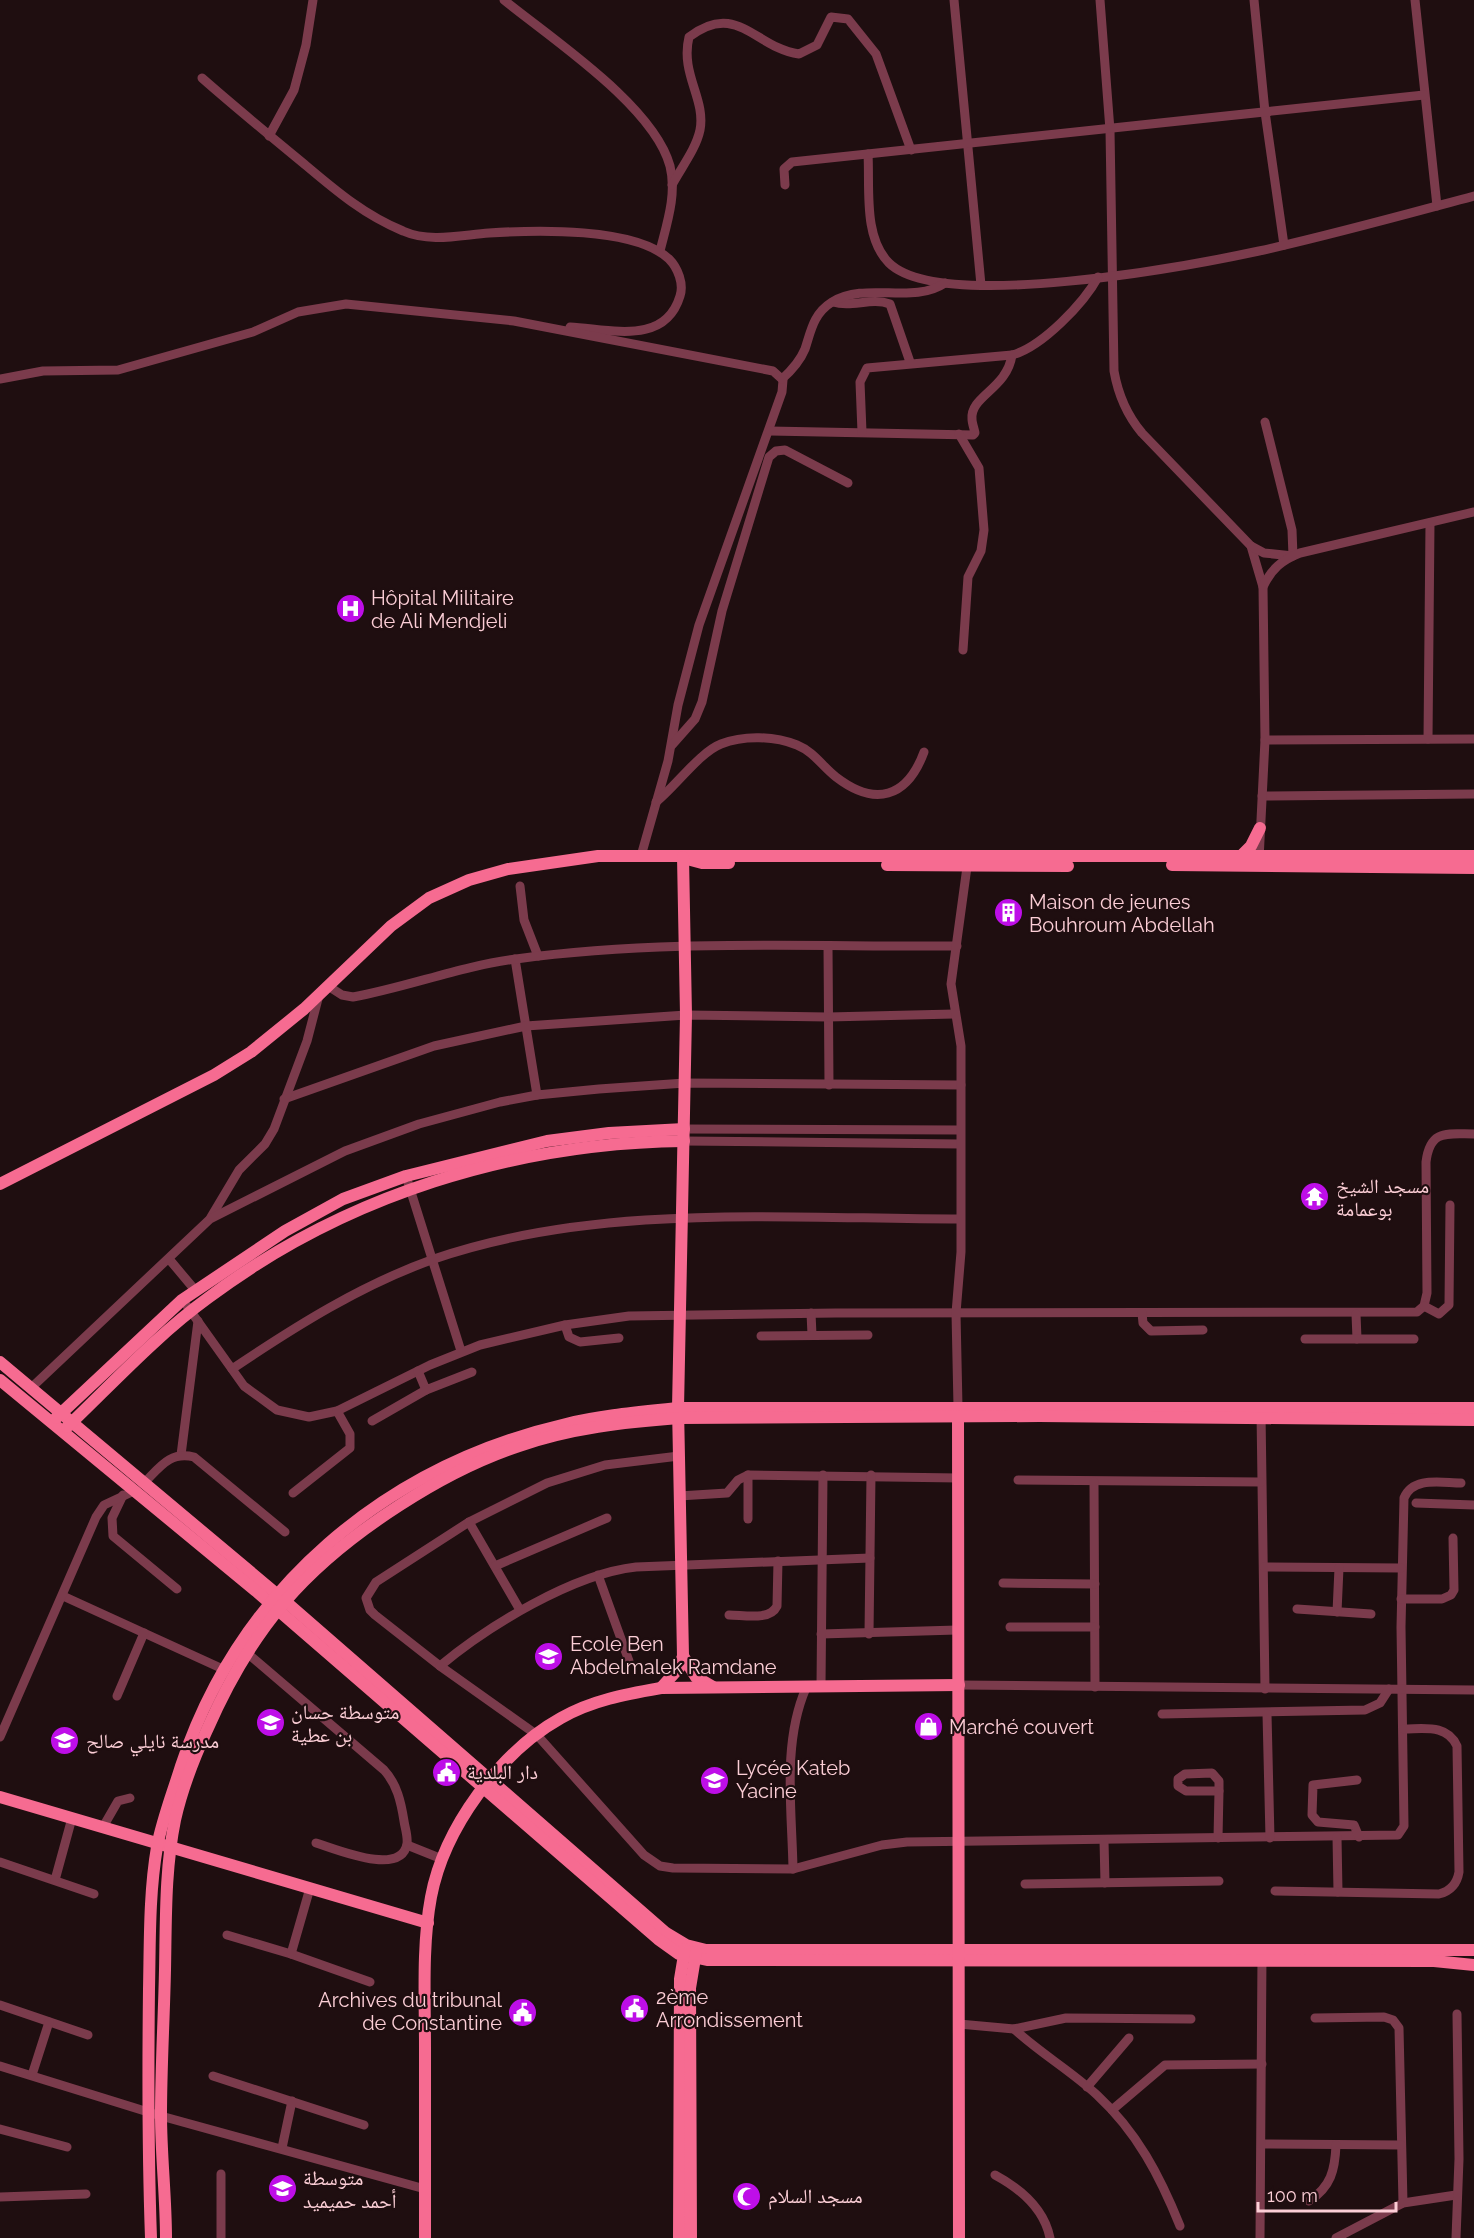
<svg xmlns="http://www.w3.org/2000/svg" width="1474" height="2238" font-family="Raleway,'Noto Naskh Arabic',sans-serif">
  <rect width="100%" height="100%" fill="#1f0e10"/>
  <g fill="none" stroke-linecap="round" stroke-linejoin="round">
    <g stroke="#7b3b4c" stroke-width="9">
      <path d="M 504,0 C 552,39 654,106 670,166 C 677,194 667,223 660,251"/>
      <polyline points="954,0 981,285"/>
      <path d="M 1100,0 L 1110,130 L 1114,371 C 1118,394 1126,414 1142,433 L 1251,546 L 1263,587"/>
      <polyline points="1254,0 1265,112 1284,245"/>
      <polyline points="1415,0 1437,206"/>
      <path d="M 202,78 C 235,107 269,135 303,163 C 335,190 364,215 403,231 C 430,243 461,235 489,233 C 535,230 635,227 669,259 C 678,268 684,284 680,296 C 665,346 610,329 570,327"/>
      <polyline points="269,136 294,90 306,45 313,0"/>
      <path d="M 868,154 C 870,188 863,237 889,263 C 940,313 1189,266 1259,251 C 1331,235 1403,215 1474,196"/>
      <path d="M 672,185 C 681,168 696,149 700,130 C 706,99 680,74 689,37 C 737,0 755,48 799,54 L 817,45 L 831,17 L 848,19 L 876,54 L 911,150"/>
      <polyline points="785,185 784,169 792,162 1424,95"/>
      <path d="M 833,302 C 852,308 871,297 890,304 L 910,362"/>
      <polyline points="0,379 43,371 118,370 253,332 298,312 346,304 514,321 773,371 783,380 782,392 699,625 678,705 668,761 641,856"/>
      <path d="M 782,379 C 791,371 800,361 805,349 C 811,331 813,314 832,302 C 867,281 912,305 945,283"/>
      <path d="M 770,431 L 973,435 L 975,433 C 974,428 972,423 972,419 C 970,396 1007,389 1012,355"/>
      <path d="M 862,432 L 860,382 L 867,368 L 1012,355 C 1042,347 1084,303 1098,277"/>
      <polyline points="959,434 979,468 984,530 981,551 968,577 963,650"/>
      <polyline points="1251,546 1264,553 1293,556 1292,530 1265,422"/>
      <polyline points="1428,739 1430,523"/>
      <polyline points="1265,740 1474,739"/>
      <polyline points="672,745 695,719 702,702 722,611 769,457 776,451 785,450 848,483"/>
      <polyline points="1262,796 1474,794"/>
      <path d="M 656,802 C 675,787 700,752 721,744 C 744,735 774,736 797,745 C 814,752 822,766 836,777 C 875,807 907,798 924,752"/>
      <path d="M 1259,860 L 1265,740 L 1263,587 C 1271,569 1282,560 1300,553 L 1474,512"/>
      <polyline points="520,886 524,920 538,956"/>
      <polyline points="828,946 829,1085"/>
      <polyline points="515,959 537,1095"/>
      <path d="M 328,986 L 342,995 L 353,997 C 408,987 461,966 516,959 C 662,939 810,947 957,946"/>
      <polyline points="284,1099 434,1046 526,1026 686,1015 828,1017 954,1014"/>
      <polyline points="684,1129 960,1130"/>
      <polyline points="684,1141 960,1144"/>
      <polyline points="406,1176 461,1351"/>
      <polyline points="211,1217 239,1170 265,1144 274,1129 307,1041 319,995"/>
      <polyline points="169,1259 195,1290"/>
      <path d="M 187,1306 L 244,1386 L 277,1410 L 309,1417 L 337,1411 L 430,1365 L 480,1345 L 565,1325 L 629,1316 L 836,1313 L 1417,1312 L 1424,1306 L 1427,1293 L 1426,1162 C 1430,1129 1447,1134 1474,1134"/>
      <polyline points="1424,1306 1439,1314 1449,1305 1450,1205"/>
      <polyline points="811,1313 812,1335"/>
      <polyline points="1142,1313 1143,1323 1151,1331 1203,1330"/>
      <polyline points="1356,1314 1357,1339"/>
      <polyline points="565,1325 569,1337 580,1342 619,1338"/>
      <polyline points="761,1336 868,1335"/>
      <polyline points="1305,1339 1414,1339"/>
      <path d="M 232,1369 C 296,1326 361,1285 434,1259 C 599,1202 789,1219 960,1219"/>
      <polyline points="418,1371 426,1390 472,1372"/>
      <polyline points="31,1388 210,1219 345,1151 419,1124 500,1102 537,1095 599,1089 685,1083 961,1085"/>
      <polyline points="958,1407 956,1313 961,1252 961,1046 951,984 967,867"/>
      <polyline points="1261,1413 1265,1689"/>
      <polyline points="372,1421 426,1390"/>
      <polyline points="181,1455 198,1321"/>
      <path d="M 679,1456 L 605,1465 L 547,1483 L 469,1522 L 376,1582 L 366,1598 L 370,1610 L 375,1615 L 440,1666 L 537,1735 L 644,1855 L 660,1866 L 673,1868 L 793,1869 L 882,1845 L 907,1842 L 1398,1835 L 1404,1826 L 1401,1627 L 1404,1498 C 1413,1476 1442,1483 1461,1483"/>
      <polyline points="748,1475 748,1519"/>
      <polyline points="1018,1480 1261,1482"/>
      <polyline points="1094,1482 1095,1687"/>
      <path d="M 144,1483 C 160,1467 170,1451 194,1457 L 285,1532"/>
      <polyline points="293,1493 350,1448 350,1434 337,1411"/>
      <polyline points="123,1495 112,1518 113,1536 177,1589"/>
      <polyline points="679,1496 727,1493 738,1480 748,1475 959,1478"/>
      <polyline points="1416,1503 1474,1505"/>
      <polyline points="469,1522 520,1610"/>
      <polyline points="495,1566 607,1518"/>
      <polyline points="1264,1567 1401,1568"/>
      <polyline points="598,1575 629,1661"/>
      <polyline points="1003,1583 1095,1584"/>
      <polyline points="63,1596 225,1670"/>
      <polyline points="1401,1599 1442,1599 1451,1595 1454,1590 1453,1538"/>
      <polyline points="1297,1609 1371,1614"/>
      <polyline points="1337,1612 1339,1568"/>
      <path d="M 729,1615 C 744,1615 770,1621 777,1606 L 778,1561"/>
      <polyline points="1010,1627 1095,1627"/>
      <polyline points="821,1634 957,1630"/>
      <polyline points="869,1634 871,1475"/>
      <path d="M 246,1652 L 384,1770 C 397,1784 401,1802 404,1821 C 405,1828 408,1836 407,1844 C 401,1877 336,1849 316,1843"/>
      <path d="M 440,1666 C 488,1626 573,1574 636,1567 L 870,1558"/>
      <polyline points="959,1685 1474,1690"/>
      <polyline points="821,1686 823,1475"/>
      <polyline points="117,1696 144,1633"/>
      <polyline points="1162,1714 1365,1710 1380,1703 1389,1689"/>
      <polyline points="1267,1714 1270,1838"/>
      <polyline points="0,1737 96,1517 104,1505 134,1491"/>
      <polygon points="1212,1773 1219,1781 1219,1791 1186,1791 1178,1786 1178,1779 1185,1774"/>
      <polyline points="1357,1780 1313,1785 1312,1815 1318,1822 1354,1825 1359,1837"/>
      <polyline points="103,1827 118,1801 130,1798"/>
      <polyline points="1337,1837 1338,1892"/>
      <polyline points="1218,1838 1219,1791"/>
      <polyline points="1104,1840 1105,1883"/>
      <polyline points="407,1845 442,1859"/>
      <polyline points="0,1862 94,1894"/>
      <path d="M 793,1869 C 792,1810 782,1743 806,1688"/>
      <polyline points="55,1880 72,1818"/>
      <polyline points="1025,1884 1219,1881"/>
      <path d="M 1275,1891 L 1439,1894 C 1451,1891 1457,1884 1459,1872 L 1457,1746 C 1447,1724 1424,1729 1404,1729"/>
      <polyline points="227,1935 291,1954 370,1982"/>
      <polyline points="291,1954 310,1888"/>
      <polyline points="0,2005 88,2035"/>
      <polyline points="1315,2018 1384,2017 1393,2020 1399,2028 1403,2203"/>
      <polyline points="959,2024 1014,2029 1066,2018 1191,2019"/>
      <path d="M 1014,2029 C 1040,2053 1071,2071 1097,2095 C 1137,2132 1160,2176 1180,2226"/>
      <polyline points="0,2066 161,2116 425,2189"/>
      <polyline points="32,2075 49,2022"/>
      <polyline points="213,2076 364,2125"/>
      <polyline points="1087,2087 1129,2038"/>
      <polyline points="1112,2110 1165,2065 1262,2064"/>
      <polyline points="0,2129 67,2147"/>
      <polyline points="1262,2144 1401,2145"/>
      <polyline points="282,2148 292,2101"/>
      <polyline points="221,2174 221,2238"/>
      <path d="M 995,2175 C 1021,2189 1044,2208 1050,2238"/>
      <polyline points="0,2197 86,2194"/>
      <path d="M 1309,2201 C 1331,2187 1335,2170 1336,2145"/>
      <polyline points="1260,2238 1262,1955"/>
      <polyline points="1336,2238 1403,2203 1456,2195"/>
      <polyline points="1456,2238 1459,2159 1457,2014"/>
    </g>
    <g stroke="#f66b91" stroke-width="12">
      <polyline points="1241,856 1251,846 1260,828"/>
      <polyline points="687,859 702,863 729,863"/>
      <polyline points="887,865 1068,866"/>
      <polyline points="1172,865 1474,868"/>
      <polyline points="0,1184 214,1075 251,1052 304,1009 391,926 429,898 469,880 508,869 598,856 1474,856"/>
      <polyline points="0,1362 285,1601 666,1933 686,1945 706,1950 1474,1950"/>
      <polyline points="0,1380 256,1591 658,1939 679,1954 707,1960 1434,1961 1474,1965"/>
      <polyline points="958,1411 959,2238"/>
      <polyline points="56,1418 182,1300 285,1231 343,1199 406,1176 547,1141 609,1133 684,1129"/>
      <path d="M 67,1427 C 113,1383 157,1335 208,1298 C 345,1195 514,1143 684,1141"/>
      <polyline points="683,1656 696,1677 713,1687"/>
      <polyline points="661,1688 679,1668 683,1656 678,1408 686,1015 683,857"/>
      <polyline points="0,1797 428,1923"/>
      <path d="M 151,2238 C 148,2155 148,2072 149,1989 C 150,1942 149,1894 157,1847 C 162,1820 173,1792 181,1766 C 240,1588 385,1466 566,1424 C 603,1415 641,1412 678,1408 L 1474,1408"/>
      <path d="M 166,2238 C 166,2197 161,2156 161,2115 C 161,2067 164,2018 165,1970 C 166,1919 165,1869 175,1820 C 182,1789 194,1758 207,1730 C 252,1627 305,1566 400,1505 C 437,1481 477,1460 519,1446 C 570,1428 625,1422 679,1418 L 1039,1416 L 1474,1420"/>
      <path d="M 425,2238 C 425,2174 425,2111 425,2047 C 425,1998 422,1945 431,1897 C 444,1828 500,1752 561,1718 C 592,1700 627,1694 661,1688 L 959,1685"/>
      <polyline points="679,2238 680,1979 685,1949"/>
      <polyline points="691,2238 690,1988 696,1952"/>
    </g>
  </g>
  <defs>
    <symbol id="hospital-disc" viewBox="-11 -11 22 22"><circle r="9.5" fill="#be0ee8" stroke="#1f0e10"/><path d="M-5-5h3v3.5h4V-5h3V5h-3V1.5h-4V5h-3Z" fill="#fff"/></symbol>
    <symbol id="building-disc" viewBox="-11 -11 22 22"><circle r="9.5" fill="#be0ee8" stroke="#1f0e10"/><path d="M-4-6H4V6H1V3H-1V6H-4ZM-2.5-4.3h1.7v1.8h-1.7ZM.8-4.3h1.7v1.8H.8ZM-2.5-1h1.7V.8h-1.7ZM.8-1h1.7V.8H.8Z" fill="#fff"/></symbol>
    <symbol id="temple-disc" viewBox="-11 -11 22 22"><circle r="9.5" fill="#be0ee8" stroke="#1f0e10"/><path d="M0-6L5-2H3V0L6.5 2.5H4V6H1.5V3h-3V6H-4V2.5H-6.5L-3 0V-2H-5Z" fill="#fff"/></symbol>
    <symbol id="school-disc" viewBox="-11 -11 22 22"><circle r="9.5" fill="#be0ee8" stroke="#1f0e10"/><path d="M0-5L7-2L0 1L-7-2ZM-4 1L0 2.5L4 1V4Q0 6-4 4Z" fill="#fff"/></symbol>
    <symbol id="shop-disc" viewBox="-11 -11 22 22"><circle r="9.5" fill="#be0ee8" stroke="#1f0e10"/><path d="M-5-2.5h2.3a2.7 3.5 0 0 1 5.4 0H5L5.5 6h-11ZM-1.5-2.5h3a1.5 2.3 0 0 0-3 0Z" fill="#fff"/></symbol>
    <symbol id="civic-disc" viewBox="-11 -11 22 22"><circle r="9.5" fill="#be0ee8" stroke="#1f0e10"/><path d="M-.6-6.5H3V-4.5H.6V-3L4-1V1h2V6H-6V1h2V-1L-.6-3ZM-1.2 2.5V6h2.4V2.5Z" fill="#fff"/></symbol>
    <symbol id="mosque-disc" viewBox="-11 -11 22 22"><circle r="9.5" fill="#be0ee8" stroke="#1f0e10"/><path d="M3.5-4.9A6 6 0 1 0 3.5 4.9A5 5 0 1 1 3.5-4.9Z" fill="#fff"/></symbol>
  </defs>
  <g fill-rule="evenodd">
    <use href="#hospital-disc" x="334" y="592" width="33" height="33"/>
    <use href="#building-disc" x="992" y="896" width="33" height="33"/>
    <use href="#temple-disc" x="1298" y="1180" width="33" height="33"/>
    <use href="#school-disc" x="532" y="1640" width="33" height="33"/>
    <use href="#school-disc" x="254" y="1706" width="33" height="33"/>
    <use href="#shop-disc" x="912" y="1710" width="33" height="33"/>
    <use href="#school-disc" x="48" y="1724" width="33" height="33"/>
    <use href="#civic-disc" x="430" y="1756" width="33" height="33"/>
    <use href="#school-disc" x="698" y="1764" width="33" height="33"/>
    <use href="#civic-disc" x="618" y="1992" width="33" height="33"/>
    <use href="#civic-disc" x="506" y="1996" width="33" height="33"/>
    <use href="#school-disc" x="266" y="2172" width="33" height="33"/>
    <use href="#mosque-disc" x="730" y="2180" width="33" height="33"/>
  </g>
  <g text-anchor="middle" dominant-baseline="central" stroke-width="4.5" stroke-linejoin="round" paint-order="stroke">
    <g font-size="20" fill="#fcced6" stroke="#1f0e10" text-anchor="start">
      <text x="371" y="598">Hôpital Militaire<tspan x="371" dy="23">de Ali Mendjeli</tspan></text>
      <text x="1029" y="902">Maison de jeunes<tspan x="1029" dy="23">Bouhroum Abdellah</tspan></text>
      <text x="1336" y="1186">مسجد الشيخ<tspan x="1336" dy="23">بوعمامة</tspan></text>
      <text x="570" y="1644">Ecole Ben<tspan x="570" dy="23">Abdelmalek Ramdane</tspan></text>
      <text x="291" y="1712">متوسطة حسان<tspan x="291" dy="23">بن عطية</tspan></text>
      <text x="949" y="1727">Marché couvert</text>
      <text x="86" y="1741">مدرسة نايلي صالح</text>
      <text x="736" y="1768">Lycée Kateb<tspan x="736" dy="23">Yacine</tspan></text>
      <text x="467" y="1772">دار البلدية</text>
      <text x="656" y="1997">2ème<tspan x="656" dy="23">Arrondissement</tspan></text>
      <text x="502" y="2000" text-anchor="end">Archives du tribunal<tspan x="502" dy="23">de Constantine</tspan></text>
      <text x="303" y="2178">متوسطة<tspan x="303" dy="23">أحمد حميميد</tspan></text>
      <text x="768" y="2196">مسجد السلام</text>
    </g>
  </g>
  <path d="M1258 2202v9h138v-9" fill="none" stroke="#fcced6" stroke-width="3"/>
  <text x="1267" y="2202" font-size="18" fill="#fcced6" stroke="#1f0e10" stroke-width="4.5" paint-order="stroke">100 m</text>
</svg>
